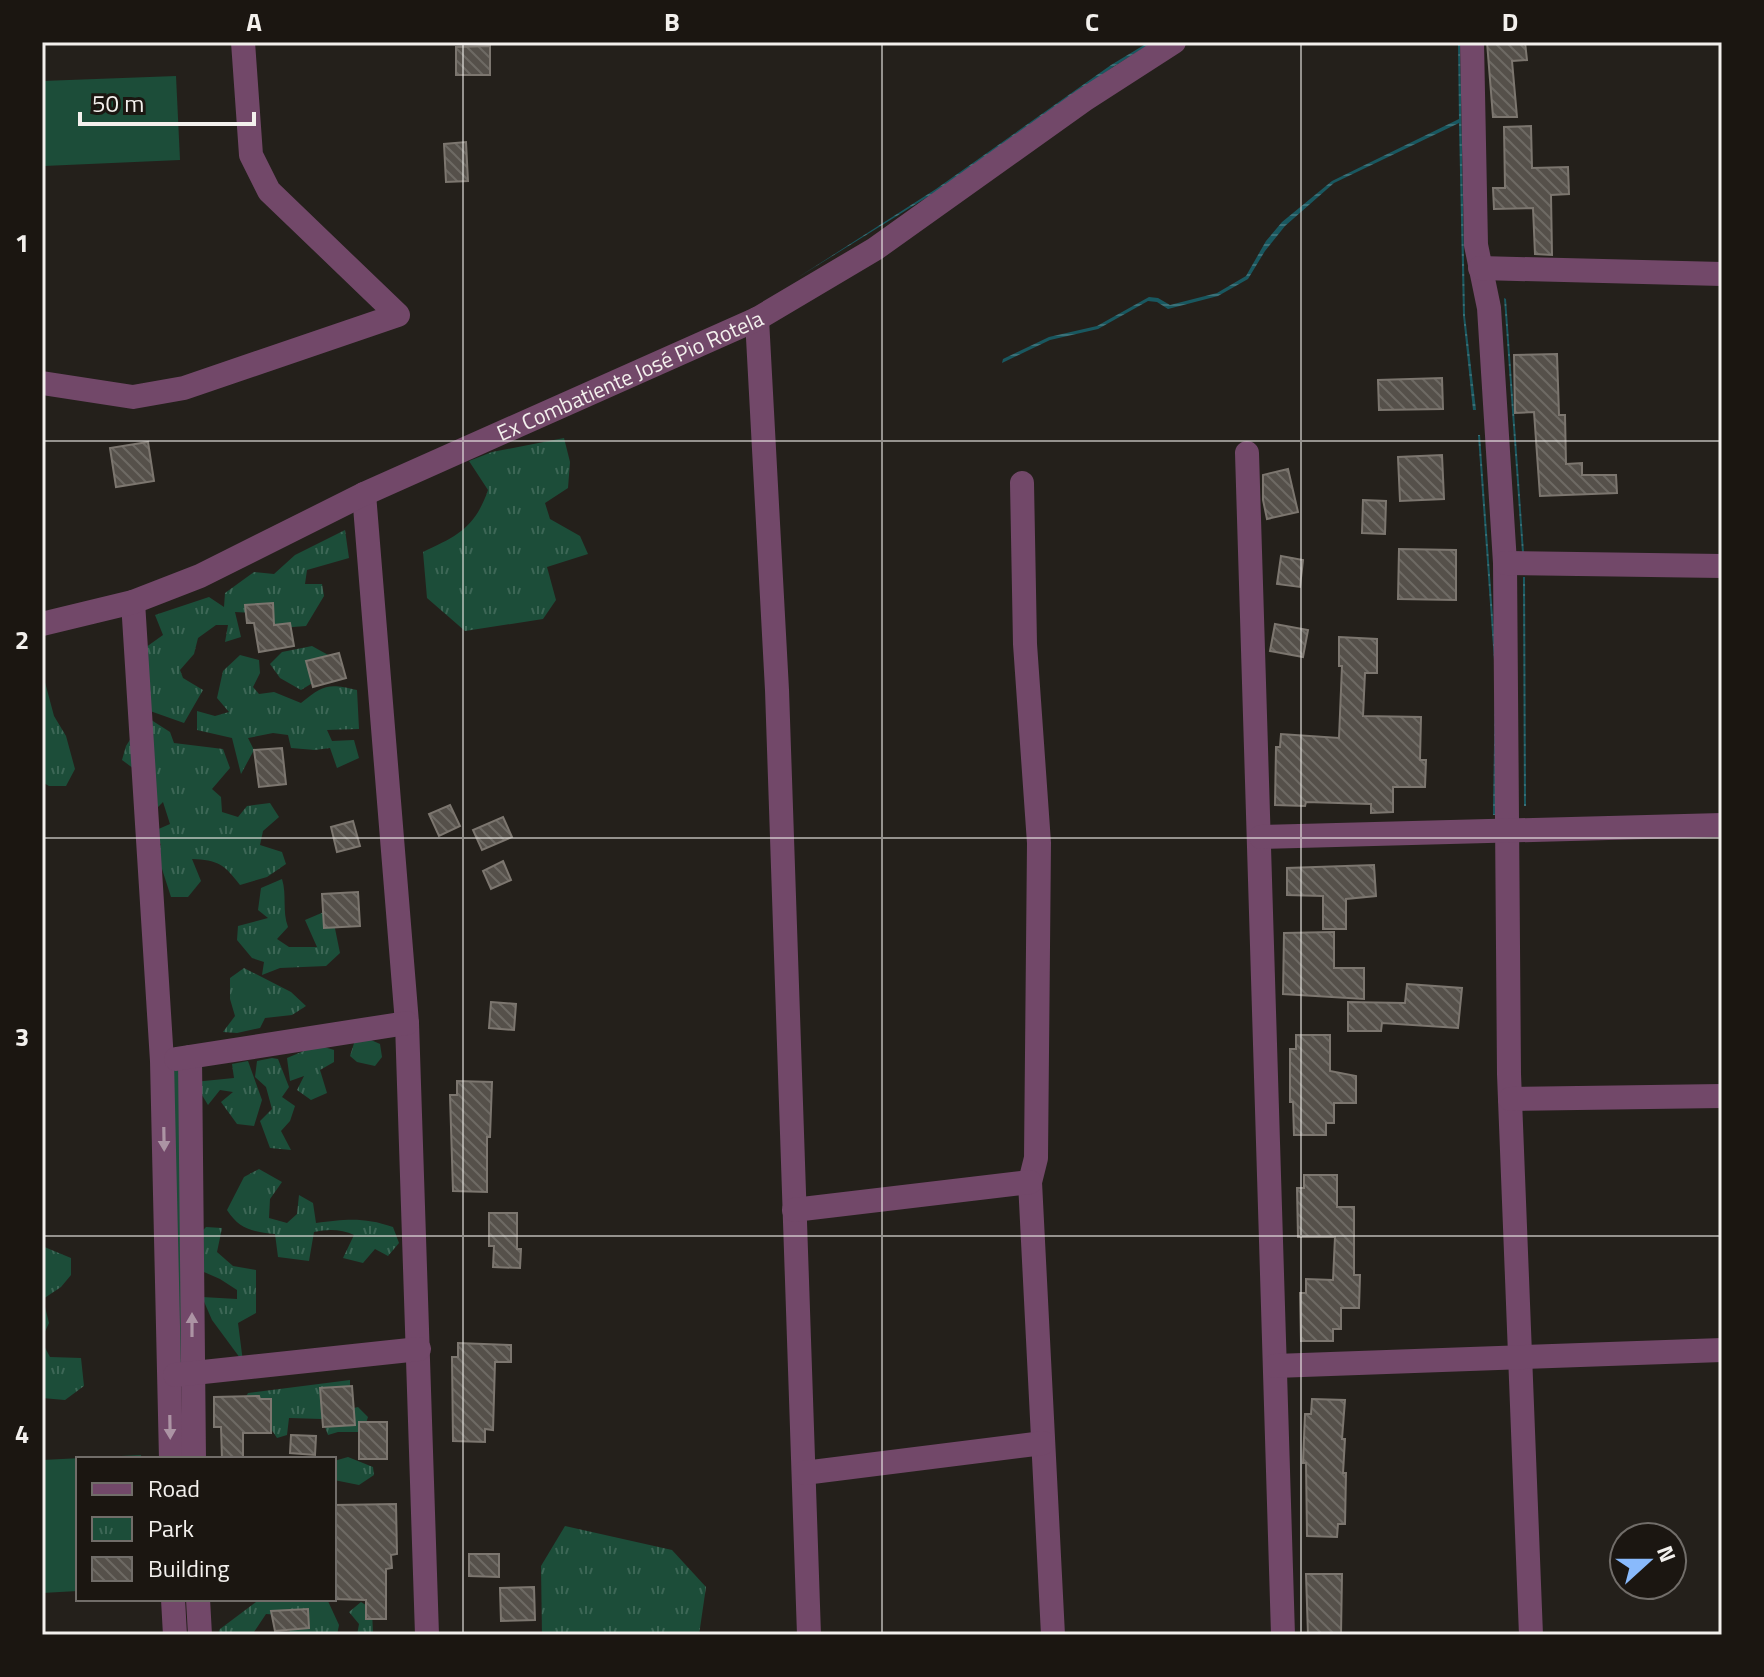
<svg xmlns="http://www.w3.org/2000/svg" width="1764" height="1677" font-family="'Titillium Web',sans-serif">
  <defs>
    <pattern id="park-tufts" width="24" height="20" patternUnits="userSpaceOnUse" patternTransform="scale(2)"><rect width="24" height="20" fill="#1c4d39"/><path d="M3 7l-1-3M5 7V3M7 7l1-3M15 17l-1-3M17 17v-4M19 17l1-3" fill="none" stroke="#3d6756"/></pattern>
    <pattern id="water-rules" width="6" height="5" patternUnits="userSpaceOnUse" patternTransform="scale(2)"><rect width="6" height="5" fill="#195860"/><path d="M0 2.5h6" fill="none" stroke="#3b7077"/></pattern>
    <pattern id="building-back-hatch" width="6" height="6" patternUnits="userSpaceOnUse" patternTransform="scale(2)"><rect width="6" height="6" fill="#55504a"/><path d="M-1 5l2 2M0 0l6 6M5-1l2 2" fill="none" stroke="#6e6a64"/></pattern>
  </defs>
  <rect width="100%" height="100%" fill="#24201b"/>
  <g fill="#1c4d39">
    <polygon points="176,76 180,160 44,166 42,81"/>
    <polygon points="179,1067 184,1369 180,1373 172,1068"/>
    <polygon points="141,1455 141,1459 78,1459 78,1591 42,1593 42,1460"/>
  </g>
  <g fill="url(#park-tufts)">
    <path d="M 564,438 L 570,462 L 568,488 L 545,503 L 550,519 L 580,536 L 588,554 L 547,567 L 556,600 L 543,619 L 465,631 L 427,598 L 423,552 C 457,536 475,528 488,490 L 469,461 L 492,452 Z"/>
    <polygon points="345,530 349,558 307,570 305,584 322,584 324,596 306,626 280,628 254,613 235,612 241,637 225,642 228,625 216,625 198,638 194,654 180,670 183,678 203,690 184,723 136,706 142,650 163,635 155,615 209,597 224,607 225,593 254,572 274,574 295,555"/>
    <polygon points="312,646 330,656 319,679 301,690 280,678 270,664 282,652"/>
    <path d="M 240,655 L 259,660 L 260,673 L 253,687 L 259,694 L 274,692 L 301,703 C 323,685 328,683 357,690 L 359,729 L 327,730 L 332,741 L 354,740 L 359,758 L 337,768 L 330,748 L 315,750 L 291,748 L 288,735 L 273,733 L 248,738 L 254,750 L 241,774 L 232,738 L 197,730 L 197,711 L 215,716 L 229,712 L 217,698 L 223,671 Z"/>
    <polygon points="42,671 54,716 66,736 75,769 66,786 49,786 42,782"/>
    <path d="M 145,716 L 170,732 L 174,743 L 223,749 L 230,768 L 212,789 L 221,797 L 222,812 L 238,817 L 247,806 L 270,803 L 279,817 L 263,831 L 260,845 L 282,852 L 286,864 L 267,877 L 240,885 C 224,864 218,860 192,859 L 201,881 L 188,897 L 171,897 L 162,869 L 141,857 L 161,845 L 154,831 L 170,824 L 163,802 L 149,816 L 145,777 L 122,760 L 126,746 Z"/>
    <path d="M 282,879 C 287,895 282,911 288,927 L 277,939 L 289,947 L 317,947 L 305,920 L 331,909 L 340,953 L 326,966 L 280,968 L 262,975 L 264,962 L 252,958 L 237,940 L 238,926 L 268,918 L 258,910 L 261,888 Z"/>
    <polygon points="244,968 291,992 306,1006 292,1015 265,1018 260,1028 237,1033 223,1032 235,1016 230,999 230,978"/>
    <polygon points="355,1040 371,1040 380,1044 382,1057 375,1066 357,1062 350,1056"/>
    <polygon points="318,1045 334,1050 334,1062 320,1070 327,1093 311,1100 297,1090 304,1076 290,1081 287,1058"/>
    <polygon points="272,1058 278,1059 289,1087 282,1097 295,1106 290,1121 281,1131 291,1150 270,1148 260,1121 272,1109 266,1087 255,1077 257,1061"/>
    <polygon points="248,1061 262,1100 254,1126 237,1124 221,1102 233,1092 220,1090 208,1105 194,1082 234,1078 232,1064"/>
    <path d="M 259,1169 L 282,1182 L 270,1199 L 269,1218 L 287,1223 L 297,1214 L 299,1195 L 313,1203 L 316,1223 C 346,1219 364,1217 393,1227 L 399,1243 L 388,1256 L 375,1249 L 363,1263 L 343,1258 L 354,1235 C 342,1229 327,1229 314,1232 L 309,1261 L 278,1257 L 275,1234 C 253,1232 239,1229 227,1210 L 244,1177 Z"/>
    <polygon points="206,1227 222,1228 217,1252 233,1266 256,1270 256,1313 238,1323 243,1362 212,1320 202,1297 237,1299 237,1290 220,1279 204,1272 192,1242"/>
    <polygon points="42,1246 71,1258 71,1275 61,1287 43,1299 49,1323 42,1338"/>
    <polygon points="42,1342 50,1357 81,1358 84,1386 65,1400 42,1398"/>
    <polygon points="350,1380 350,1397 346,1410 358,1407 368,1417 363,1432 338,1432 328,1435 322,1419 289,1418 287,1435 277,1438 269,1426 239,1410 248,1393"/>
    <polygon points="348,1457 373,1467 374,1475 359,1485 334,1480 334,1461"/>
    <polygon points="565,1526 672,1550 706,1587 699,1635 542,1635 541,1566"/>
    <polygon points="260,1599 327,1599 339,1625 337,1635 291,1635 284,1615 266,1614 252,1635 217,1635 220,1629"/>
    <polygon points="361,1602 372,1609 373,1635 357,1635 359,1624 349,1612"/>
  </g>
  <g fill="url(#water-rules)">
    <polygon points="1149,42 1153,42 1113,67 937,191 797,278 936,189 1111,65"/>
    <polygon points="1458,42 1460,42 1465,316 1476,410 1473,410 1463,315 1459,123 1334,183 1285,226 1265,251 1248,279 1218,296 1168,309 1157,302 1148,301 1098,329 1050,340 1002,363 1003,359 1049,337 1097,326 1149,297 1158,298 1170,305 1217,293 1246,276 1266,241 1282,222 1332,181 1459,119"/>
    <polygon points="1504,298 1506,299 1524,553 1522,552"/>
    <polygon points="1478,435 1480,435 1497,674 1496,815 1493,815 1495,674"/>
    <polygon points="1523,577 1525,577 1526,806 1524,806"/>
  </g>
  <g fill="url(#building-back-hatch)" stroke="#7c766f" stroke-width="2">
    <polygon points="1487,42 1525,42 1527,60 1512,61 1517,117 1493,117"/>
    <polygon points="490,46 490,75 456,75 456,47"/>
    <polygon points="1531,126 1532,168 1568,167 1569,194 1551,195 1552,255 1535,254 1533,208 1494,209 1493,188 1505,188 1504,127"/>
    <polygon points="466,142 468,181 446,182 444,144"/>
    <polygon points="1557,354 1559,415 1565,415 1566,464 1582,463 1582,475 1616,475 1617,493 1540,496 1534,412 1515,413 1514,355"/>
    <polygon points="1442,378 1443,409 1379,410 1378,380"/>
    <polygon points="148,442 154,481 116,487 110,448"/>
    <polygon points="1442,455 1444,499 1400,501 1398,457"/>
    <polygon points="1288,469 1298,512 1267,519 1263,500 1263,475"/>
    <polygon points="1363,500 1386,501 1385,534 1362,533"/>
    <polygon points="1399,549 1456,550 1456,600 1398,599"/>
    <polygon points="1281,556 1303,560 1300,587 1277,584"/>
    <polygon points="273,603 274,625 290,623 294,646 259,652 254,623 247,623 245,605"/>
    <polygon points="1275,624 1308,630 1303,657 1270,651"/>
    <polygon points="1339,637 1377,639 1377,673 1365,673 1363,716 1421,717 1420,760 1426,760 1425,787 1393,787 1393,812 1371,813 1371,804 1306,802 1305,806 1275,805 1276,747 1280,747 1281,734 1339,738 1342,666 1339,666"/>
    <polygon points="339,653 346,678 313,687 306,661"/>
    <polygon points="282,748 286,784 259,787 254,750"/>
    <polygon points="450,805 460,826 439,836 429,814"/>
    <polygon points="503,817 512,837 482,850 473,830"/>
    <polygon points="353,821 360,846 337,852 331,827"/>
    <polygon points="503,861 511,880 491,889 483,871"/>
    <polygon points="1374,865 1376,896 1346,899 1346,929 1323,929 1323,896 1287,895 1287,868"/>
    <polygon points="358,892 360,926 324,928 322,894"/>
    <polygon points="1334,932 1334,968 1364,968 1364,999 1283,994 1284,933"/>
    <polygon points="1407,984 1462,988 1458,1028 1382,1023 1381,1031 1348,1031 1348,1002 1405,1003"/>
    <polygon points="491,1002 516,1004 514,1030 489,1028"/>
    <polygon points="1296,1035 1330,1035 1330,1071 1356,1076 1356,1103 1334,1103 1334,1123 1326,1123 1326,1135 1294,1135 1293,1102 1290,1102 1290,1049 1296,1049"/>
    <polygon points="457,1081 492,1082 490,1137 487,1137 487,1192 453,1191 450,1095 457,1095"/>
    <polygon points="1304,1175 1337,1175 1337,1207 1354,1207 1354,1275 1360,1275 1359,1308 1341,1308 1341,1329 1333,1329 1333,1341 1301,1341 1300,1293 1306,1293 1306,1279 1333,1280 1335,1237 1298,1237 1297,1188 1304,1188"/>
    <polygon points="489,1213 517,1213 517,1249 521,1249 520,1268 493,1267 494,1246 489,1246"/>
    <polygon points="458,1343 511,1345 511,1362 495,1362 493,1430 485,1429 485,1442 453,1441 452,1357 458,1357"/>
    <polygon points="352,1386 355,1425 323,1427 320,1388"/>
    <polygon points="259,1396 260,1399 271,1399 271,1433 243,1433 243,1459 222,1459 221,1427 214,1427 214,1397"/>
    <polygon points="1312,1399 1345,1400 1342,1439 1345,1439 1343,1473 1346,1473 1345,1524 1338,1524 1337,1537 1307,1536 1306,1463 1303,1463 1305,1414 1311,1414"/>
    <rect x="359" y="1422" width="28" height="37"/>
    <polygon points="291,1435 316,1436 315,1455 290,1453"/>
    <polygon points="396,1504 397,1554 391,1555 392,1568 386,1569 386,1619 366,1619 366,1600 334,1599 334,1505"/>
    <polygon points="469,1554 499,1554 499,1577 469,1576"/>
    <polygon points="1306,1574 1342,1574 1341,1635 1308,1635"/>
    <polygon points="534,1587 535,1620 501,1621 500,1588"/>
    <polygon points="308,1609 309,1628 275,1631 271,1611"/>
  </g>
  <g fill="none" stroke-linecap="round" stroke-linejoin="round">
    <g stroke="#724869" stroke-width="24">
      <polyline points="1472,42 1476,245 1489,308 1505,563 1509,1074 1531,1635"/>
      <polyline points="1480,268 1722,274"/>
      <polyline points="757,319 777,690 809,1635"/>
      <polyline points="42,383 133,397 184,388 398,315 269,191 251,155 243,42"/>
      <polyline points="1247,453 1283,1635"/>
      <polyline points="1022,483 1025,644 1039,843 1036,1158 1030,1182 1053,1635"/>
      <polyline points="364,494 407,1023 427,1635"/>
      <polyline points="1505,563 1722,566"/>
      <polyline points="133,602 162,1061 171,1459"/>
      <path id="s1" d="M 42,624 L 133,602 L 200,576 L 364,494 L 757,319 L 875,249 L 1084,100 L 1174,42"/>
      <polyline points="1261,837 1722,825"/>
      <polyline points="190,1057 194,1459"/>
      <polyline points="176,1059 407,1023"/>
      <polyline points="1510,1099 1722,1096"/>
      <polyline points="794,1210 1030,1182"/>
      <polyline points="1275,1366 1722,1350"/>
      <polyline points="175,1375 419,1349"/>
      <polyline points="804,1473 1043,1443"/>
      <polyline points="173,1599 175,1635"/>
      <polyline points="198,1599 200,1635"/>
    </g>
  </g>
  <defs><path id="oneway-solid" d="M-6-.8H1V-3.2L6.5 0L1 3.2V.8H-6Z" transform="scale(2)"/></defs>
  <g fill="#ac94a4">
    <use href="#oneway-solid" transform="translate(164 1139) rotate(89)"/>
    <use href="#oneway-solid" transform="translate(192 1325) rotate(-90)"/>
    <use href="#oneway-solid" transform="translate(170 1427) rotate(89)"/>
  </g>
  <path fill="none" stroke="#f3f0ed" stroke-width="2" stroke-opacity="0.55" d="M 463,42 L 463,1635M 882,42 L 882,1635M 1301,42 L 1301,1635M 42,441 L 1722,441M 42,838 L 1722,838M 42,1236 L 1722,1236"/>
  <g text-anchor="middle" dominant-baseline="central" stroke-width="6" stroke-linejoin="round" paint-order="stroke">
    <g font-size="22" fill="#f3f0ed" stroke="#1b1611">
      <text stroke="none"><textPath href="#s1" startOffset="640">Ex Combatiente José Pio Rotela</textPath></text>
    </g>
  </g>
  <rect width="1764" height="1677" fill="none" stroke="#1b1611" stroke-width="88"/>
  <rect x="76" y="1457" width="260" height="144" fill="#1b1611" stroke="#716d69" stroke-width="2"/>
  <rect x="92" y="1483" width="40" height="12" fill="#724869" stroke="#716d69" stroke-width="2"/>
  <text x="148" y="1497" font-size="24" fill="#f3f0ed">Road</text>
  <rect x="92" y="1517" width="40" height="24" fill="url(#park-tufts)" stroke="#716d69" stroke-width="2"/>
  <text x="148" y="1537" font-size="24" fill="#f3f0ed">Park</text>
  <rect x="92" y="1557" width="40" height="24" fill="url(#building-back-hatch)" stroke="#716d69" stroke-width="2"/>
  <text x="148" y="1577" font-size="24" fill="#f3f0ed">Building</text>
  <g transform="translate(1648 1561) rotate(69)"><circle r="38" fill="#1b1611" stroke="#716d69" stroke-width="2"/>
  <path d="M0-6L14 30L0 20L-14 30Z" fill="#89bafc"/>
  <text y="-12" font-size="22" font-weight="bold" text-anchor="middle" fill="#f3f0ed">N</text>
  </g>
  <path d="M80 112v12h174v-12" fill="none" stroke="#f3f0ed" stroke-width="4"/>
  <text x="92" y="112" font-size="24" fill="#f3f0ed" stroke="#1b1611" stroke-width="6" paint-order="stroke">50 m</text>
  <rect x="44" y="44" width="1676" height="1589" fill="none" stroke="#f3f0ed" stroke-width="3"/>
  <g font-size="26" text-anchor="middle" font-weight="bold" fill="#f3f0ed">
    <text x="254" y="31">A</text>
    <text x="672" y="31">B</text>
    <text x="1092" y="31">C</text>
    <text x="1510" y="31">D</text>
    <text x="22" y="252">1</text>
    <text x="22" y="649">2</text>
    <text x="22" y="1046">3</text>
    <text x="22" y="1443">4</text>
  </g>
</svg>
